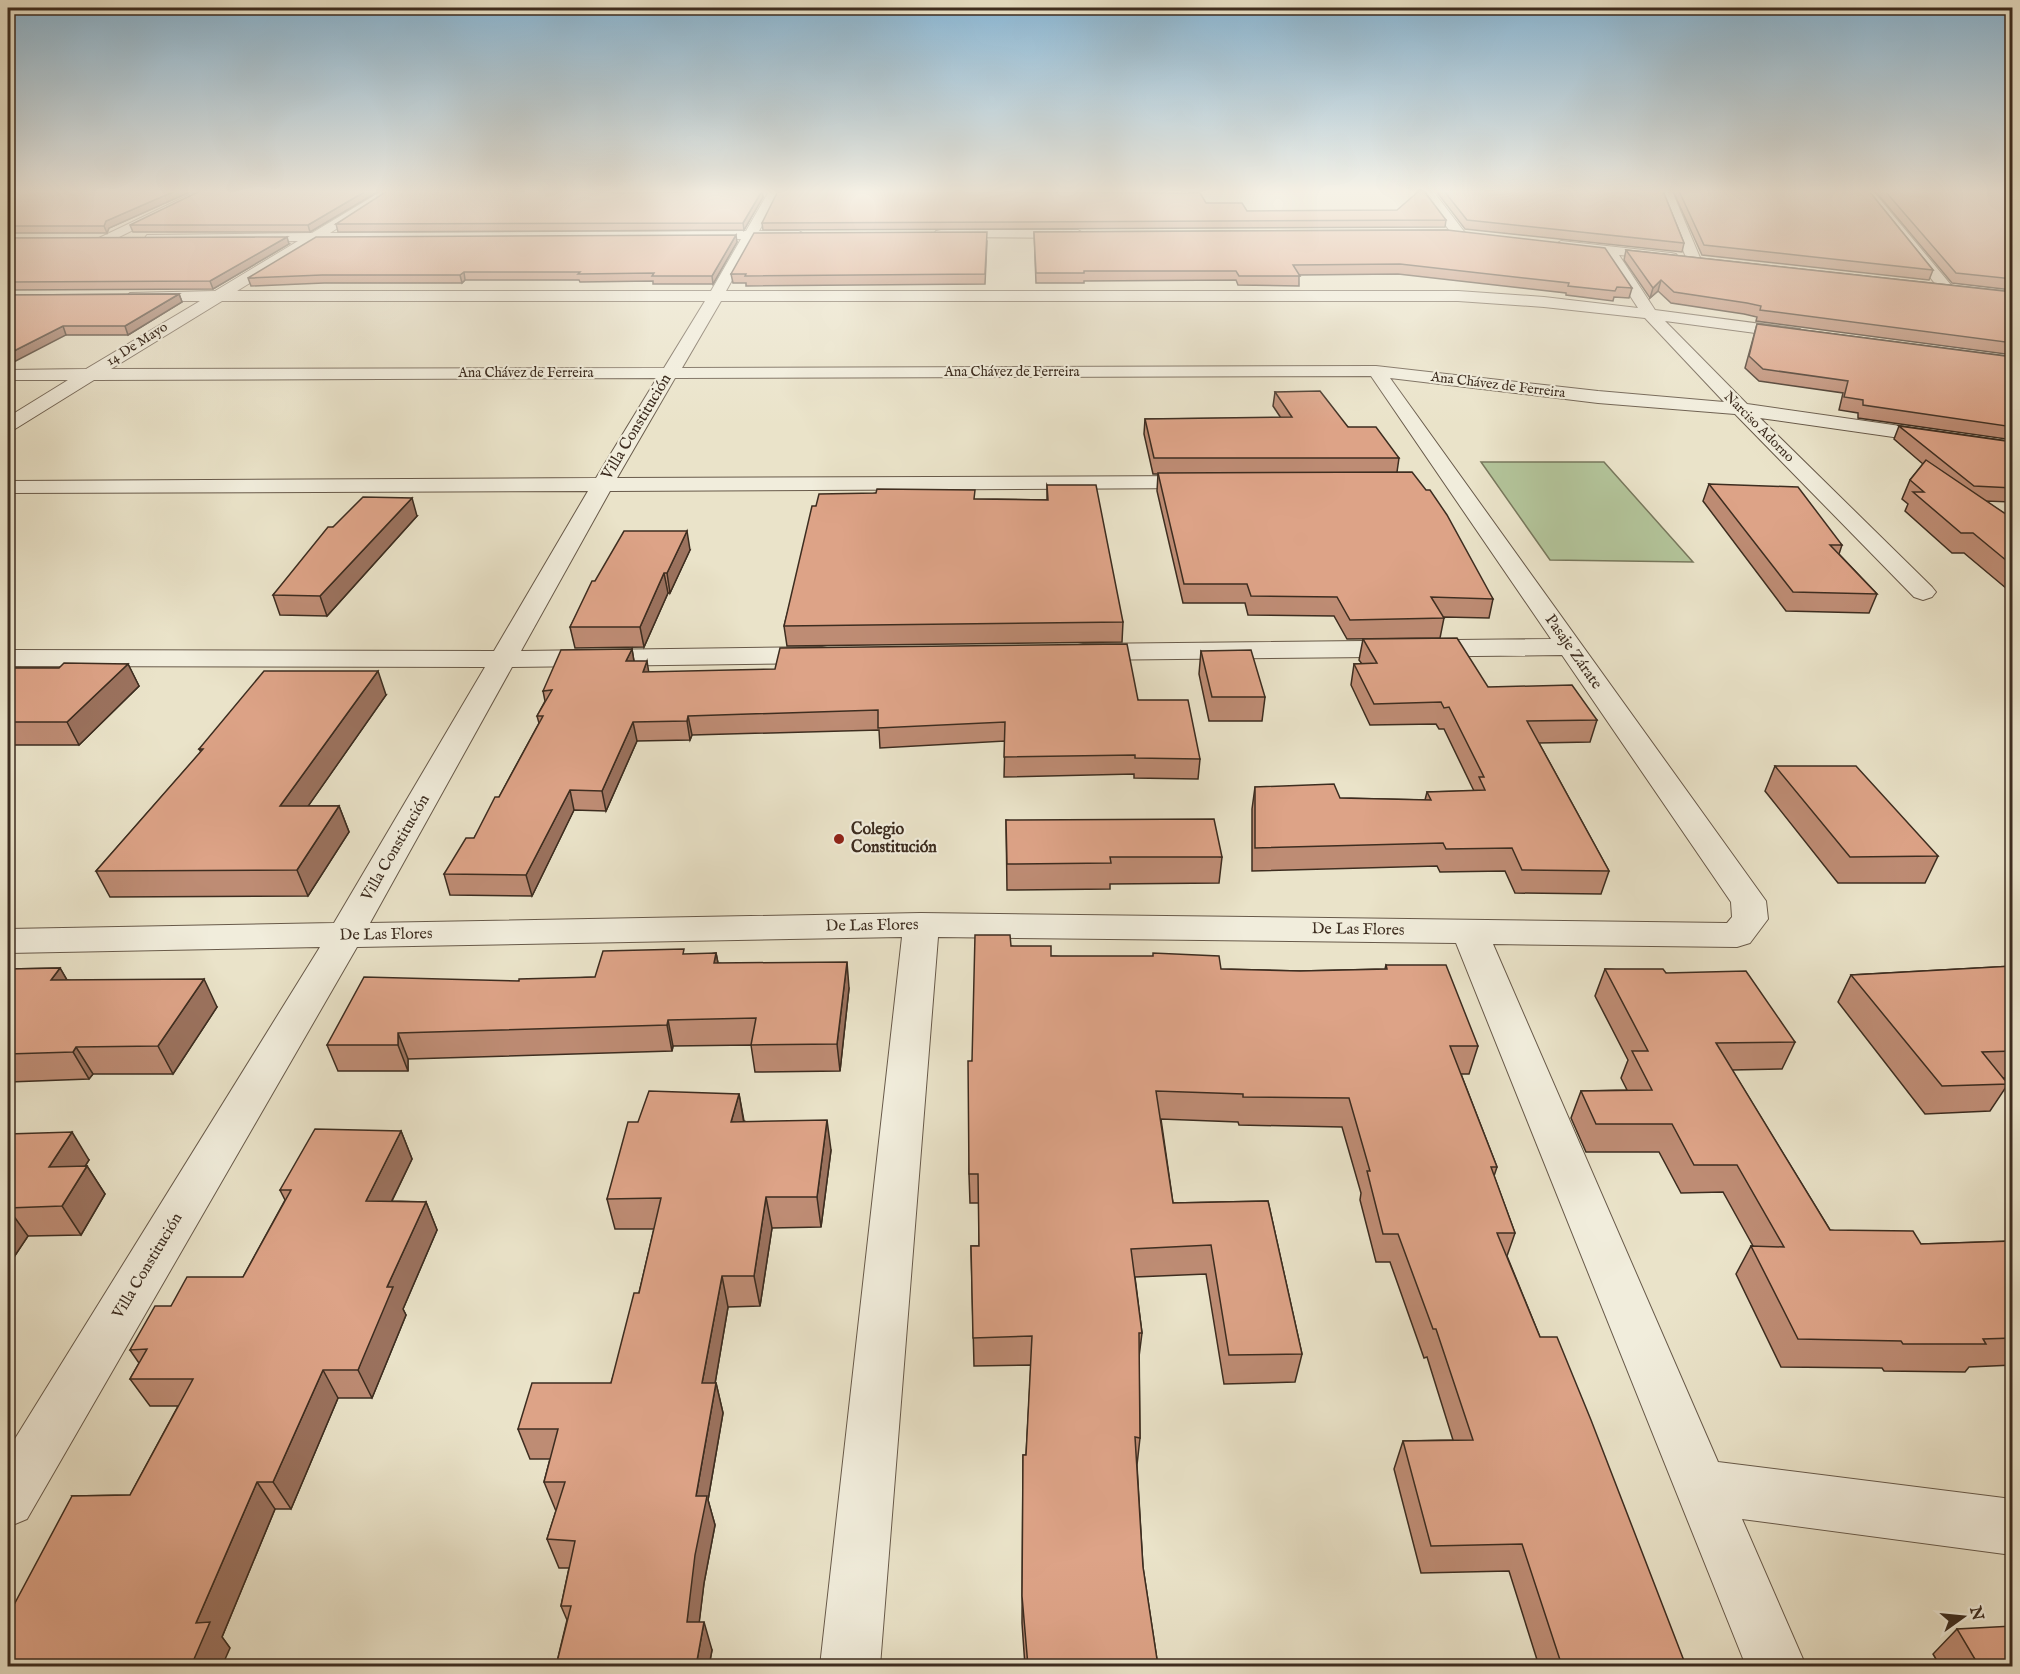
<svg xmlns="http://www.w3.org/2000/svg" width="2020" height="1674" font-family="'IM FELL English',serif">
  <rect width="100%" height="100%" fill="#eae3c9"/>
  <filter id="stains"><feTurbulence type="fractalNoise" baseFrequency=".00333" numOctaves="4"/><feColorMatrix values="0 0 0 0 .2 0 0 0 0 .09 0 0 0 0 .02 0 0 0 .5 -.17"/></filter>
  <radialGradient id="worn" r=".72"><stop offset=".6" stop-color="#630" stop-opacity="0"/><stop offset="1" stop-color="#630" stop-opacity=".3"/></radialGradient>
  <polygon fill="#b3c49a" stroke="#78785d" stroke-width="1.5" points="1481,462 1604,462 1693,562 1550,560"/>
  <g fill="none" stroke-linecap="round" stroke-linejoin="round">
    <defs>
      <g id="street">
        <polygon points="197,191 212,191 111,241 106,242 99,238"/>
        <path d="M 382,191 L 396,191 L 330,233 L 746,231 L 769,191 L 781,191 L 759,231 L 799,231 L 806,235 L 799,239 L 755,239 L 726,291 L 1458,291 L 1544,297 L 1638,308 L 1603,254 L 1561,249 L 1554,245 L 1561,241 L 1671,253 L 1676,254 L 1678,257 L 1676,260 L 1619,255 L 1655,310 L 1800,329 L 1808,334 L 1800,339 L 1665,321 L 1747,404 L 2012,442 L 2012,454 L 1760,418 L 1932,587 L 1936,592 L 1932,597 L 1923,600 L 1914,597 L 1735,414 L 1598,403 L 1390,378 L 1766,901 L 1768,919 L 1750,943 L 1737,947 L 1493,944 L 1718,1462 L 2012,1499 L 2012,1555 L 1742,1519 L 1806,1666 L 1746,1666 L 1456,943 L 938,937 L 880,1666 L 820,1666 L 902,937 L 357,947 L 27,1519 L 8,1527 L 8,1450 L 320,947 L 8,953 L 8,929 L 334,923 L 485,667 L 8,666 L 8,650 L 494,651 L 588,491 L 8,493 L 8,481 L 596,478 L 657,378 L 94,380 L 15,429 L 8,431 L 8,417 L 68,380 L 8,380 L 8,370 L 86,369 L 200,301 L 135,301 L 130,299 L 127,296 L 130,293 L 215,291 L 298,241 L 152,242 L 147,241 L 145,238 L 147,235 L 312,233 ZM 741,239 L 711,291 L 237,291 L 317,241 ZM 222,301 L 705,301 L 664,368 L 111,369 ZM 721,301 L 1458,301 L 1544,307 L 1645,318 L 1724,402 L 1598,391 L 1376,366 L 682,368 ZM 1371,376 L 1551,639 L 1083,644 L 1073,646 L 1070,652 L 1073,658 L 1083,660 L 1562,655 L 1731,902 L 1732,917 L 1727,923 L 921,913 L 370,923 L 512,667 L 822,663 L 832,661 L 836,655 L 832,649 L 822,647 L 521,651 L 610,491 L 1203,488 L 1211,487 L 1214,482 L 1211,477 L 1203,476 L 617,478 L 675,378 Z"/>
        <polygon points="1421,191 1433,191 1466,234 1464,237 1454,237"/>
        <polygon points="1660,191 1672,191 1701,260 1699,263 1694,264 1687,260"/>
        <polygon points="1861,191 1873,191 1951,285 1954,288 1951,291 1941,291"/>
        <polygon points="941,230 1078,230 1085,234 1078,238 936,237 934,234 936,231"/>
      </g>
    </defs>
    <use href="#street" stroke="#685a4a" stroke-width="2"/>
    <use href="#street" fill="#f1eddc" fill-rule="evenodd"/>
  </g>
  <g fill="#be8c74" stroke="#3d2d20" stroke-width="1.5">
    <polygon points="192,191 109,228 107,233 8,233 8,235 8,193"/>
    <polygon points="379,191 310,232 133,232 130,225"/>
    <polygon points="762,191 763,197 744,230 338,232 336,224 614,193"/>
    <polygon points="1436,191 1663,191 1684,243 1682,252 1465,229"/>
    <polygon points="1673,191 1869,191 1933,270 1929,280 1702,255"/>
    <polygon points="1875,191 2013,191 2013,291 2012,290 1952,283"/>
    <polygon points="952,192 1206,203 1247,211 1446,220 1445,227 763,230 762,223"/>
    <polygon points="1447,230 1632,288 1629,298 1614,297 1613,301 1566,295 1566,293 1398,274 1299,275 1299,286 1238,285 1236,280 1084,281 1084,283 1036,283 1034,232"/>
    <polygon points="8,238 289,244 213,289 8,290 8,292"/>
    <polygon points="987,241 985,284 746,286 746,283 733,283 731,274"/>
    <polygon points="737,242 713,284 653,284 653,281 580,282 579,280 465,280 462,283 324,283 251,286 248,278"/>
    <polygon points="1626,250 2013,292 2013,355 1756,321 1757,317 1744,314 1671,303 1658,291 1650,298 1624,260"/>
    <polygon points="179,294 182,302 128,335 66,335 8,295"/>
    <polygon points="1757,324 2013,357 2013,440 1858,418 1858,413 1839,410 1843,393 1759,381 1745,368"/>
    <polygon points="1275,392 1348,427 1399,458 1397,472 1493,599 1489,618 1444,617 1444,618 1440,638 1347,639 1334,616 1248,615 1245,603 1183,603 1157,491 1158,474 1153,474 1144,434 1145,419 1281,418 1273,406"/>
    <polygon points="1899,426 2013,442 2013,502 1985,501 2013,519 2013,594 1964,553 1952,553 1905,511 1908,504 1902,499 1910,480 1923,464 1894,439"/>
    <polygon points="1709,484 1842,545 1839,554 1877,594 1869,613 1786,611 1703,501"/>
    <polygon points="1047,485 1123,622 1122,642 787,646 784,626 816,506 876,493 975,499 1047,500"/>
    <polygon points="417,516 327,616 280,615 273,595 333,527"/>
    <polygon points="690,550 670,593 668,593 644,647 575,648 570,627 595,581"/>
    <polygon points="1363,639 1488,687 1597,720 1590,742 1539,743 1609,871 1601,894 1515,893 1505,871 1440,872 1437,866 1252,871 1252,809 1255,787 1340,798 1425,800 1427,792 1474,791 1444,729 1439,729 1436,724 1370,725 1351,685 1354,664 1362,664 1359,660"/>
    <polygon points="632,649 634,661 649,672 1138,700 1200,759 1198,779 1134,778 1134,774 1004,777 1005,741 880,748 879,730 692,735 690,740 637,741 606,811 574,810 532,896 450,895 444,874 474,838 499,797 539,723 537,716 545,701 543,691"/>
    <polygon points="1201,651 1265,697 1262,721 1209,721 1199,674"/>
    <polygon points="128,664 139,686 79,745 8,745 8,668 59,668"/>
    <polygon points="386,695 308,806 339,806 349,832 308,896 110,897 96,871 201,752 199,749"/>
    <polygon points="1775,766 1938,856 1925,883 1838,883 1765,791"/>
    <polygon points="1006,820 1222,857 1219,883 1110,884 1110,889 1007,890"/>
    <polygon points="1011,946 1051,956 1221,969 1300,971 1385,969 1386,965 1478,1046 1469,1074 1461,1074 1497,1167 1494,1176 1515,1233 1507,1256 1540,1337 1686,1666 1539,1666 1509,1571 1421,1573 1394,1469 1403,1441 1453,1440 1427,1357 1424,1358 1390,1262 1376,1262 1360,1200 1361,1193 1342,1127 1239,1125 1238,1122 1161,1119 1173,1203 1268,1201 1302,1354 1295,1382 1224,1384 1206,1274 1135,1277 1142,1333 1139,1357 1140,1438 1137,1465 1143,1567 1158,1666 1025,1666 1022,1623 1023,1455 1026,1455 1031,1365 974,1366 971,1246 979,1246 979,1203 970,1203 969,1174 972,1061"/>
    <polygon points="716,953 718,963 849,988 840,1071 755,1072 751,1045 673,1046 672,1051 408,1059 408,1071 338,1071 327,1045 519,981 595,977"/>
    <polygon points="2013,966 2013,1077 2004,1078 2008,1084 1990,1111 1925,1114 1838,1002 1851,975"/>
    <polygon points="60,968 67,980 217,1007 173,1074 93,1074 89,1079 9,1082 8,1084 8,969"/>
    <polygon points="1605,969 1666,973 1795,1042 1782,1069 1732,1070 1830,1230 1921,1244 2013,1241 2013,1365 1969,1367 1965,1372 1884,1371 1882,1368 1781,1367 1736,1274 1751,1246 1753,1246 1723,1192 1681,1193 1659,1152 1586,1152 1571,1118 1581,1091 1627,1090 1621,1078 1628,1060 1595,996"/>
    <polygon points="739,1094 744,1121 831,1150 821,1227 772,1228 760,1306 728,1307 715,1383 716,1383 723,1413 708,1500 715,1525 704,1583 699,1622 712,1650 709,1666 556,1666 567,1620 561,1606 569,1568 559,1568 547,1539 556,1511 544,1482 550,1459 530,1459 518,1429 611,1383 639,1293 654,1229 615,1229 607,1199 638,1122"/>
    <polygon points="401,1131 412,1159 392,1201 426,1202 437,1230 403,1309 406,1315 372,1398 338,1398 291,1509 275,1509 222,1637 230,1648 72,1496 130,1495 178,1406 150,1406 130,1379 139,1363 130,1350 171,1306 243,1277 285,1200 280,1190"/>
    <polygon points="8,1134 89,1160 85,1166 87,1166 105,1194 81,1235 28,1236 8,1266"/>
    <polygon points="1957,1629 2013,1666 1940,1666 1933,1654"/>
  </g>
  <g fill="#9b725e" stroke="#3d2d20" stroke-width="1.5">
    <polygon points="175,191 192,191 109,228 107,233 104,226 106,221"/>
    <polygon points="366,191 379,191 310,232 308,225"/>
    <polygon points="762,191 763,197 744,230 743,223"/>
    <polygon points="736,235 737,242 713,284 712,276"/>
    <polygon points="287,237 289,244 213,289 210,281"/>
    <polygon points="464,272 465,280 462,283 460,275"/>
    <polygon points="1661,280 1658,291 1650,298 1653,288"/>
    <polygon points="179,294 182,302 128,335 125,326"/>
    <polygon points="63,326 66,335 8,365 8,354"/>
    <polygon points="412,498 417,516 327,616 320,596"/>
    <polygon points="687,531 690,550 670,593 667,573"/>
    <polygon points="664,573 668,593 644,647 640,627"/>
    <polygon points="632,649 635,668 626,661"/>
    <polygon points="647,661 650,680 643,672"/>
    <polygon points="128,664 139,686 79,745 67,722"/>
    <polygon points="378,671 386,695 290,832 280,806"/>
    <polygon points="688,716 692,735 690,740 687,721"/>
    <polygon points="633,722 637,741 606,811 602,791"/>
    <polygon points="570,790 574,810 532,896 526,875"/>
    <polygon points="339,806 349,832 308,896 297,870"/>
    <polygon points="716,953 721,979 714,963"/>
    <polygon points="847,962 849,988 840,1071 837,1044"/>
    <polygon points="60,968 76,996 51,980"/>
    <polygon points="204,979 217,1007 173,1074 158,1046"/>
    <polygon points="668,1020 673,1046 672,1051 667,1025"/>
    <polygon points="398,1033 408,1059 408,1071 398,1045"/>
    <polygon points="76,1047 93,1074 89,1079 73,1052"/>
    <polygon points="739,1094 744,1124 731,1122"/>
    <polygon points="827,1120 831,1150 821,1227 817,1197"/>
    <polygon points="401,1131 412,1159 378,1229 366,1201"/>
    <polygon points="72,1132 89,1160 67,1195 49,1167"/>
    <polygon points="87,1166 105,1194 81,1235 62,1206"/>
    <polygon points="766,1197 772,1228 760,1306 754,1276"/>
    <polygon points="426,1202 437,1230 403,1309 406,1315 372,1398 358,1370 387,1287"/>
    <polygon points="8,1208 28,1236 8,1266"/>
    <polygon points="722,1276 728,1307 710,1413 702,1383"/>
    <polygon points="323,1370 338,1398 291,1509 273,1482"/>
    <polygon points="716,1383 723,1413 708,1500 715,1525 704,1583 696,1649 687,1622 696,1496"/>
    <polygon points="257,1482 275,1509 222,1637 230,1648 222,1666 191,1666 196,1623"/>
    <polygon points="704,1622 712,1650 709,1666 696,1666"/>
  </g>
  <g fill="#dda387" stroke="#3d2d20" stroke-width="1.5">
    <polygon points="13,191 175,191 106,221 104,226 8,226 8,193"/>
    <polygon points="200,191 366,191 308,225 130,225"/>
    <polygon points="387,191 605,191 614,193 762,191 743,223 336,224"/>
    <polygon points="778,191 1200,193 1206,203 1242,203 1247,211 1397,210 1419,191 1424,191 1446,220 762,223"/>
    <polygon points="1444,191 1663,191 1684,243 1467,220"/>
    <polygon points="1679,191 1869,191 1933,270 1704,245"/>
    <polygon points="1885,191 2013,191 2013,279 1956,273"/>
    <polygon points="1447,230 1605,248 1632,288 1617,287 1615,291 1568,286 1569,283 1400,264 1293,265 1300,276 1239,276 1236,271 1084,271 1084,273 1036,273 1034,232"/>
    <polygon points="987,232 985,274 745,276 746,274 731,274 754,233"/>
    <polygon points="736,235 712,276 652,276 654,273 578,274 580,272 464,272 460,275 322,275 248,278 316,237"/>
    <polygon points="287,237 210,281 8,282 8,238"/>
    <polygon points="1626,250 2013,292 2013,343 1760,310 1761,306 1747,303 1674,292 1661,280 1653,288"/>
    <polygon points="179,294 125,326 63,326 8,354 8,295"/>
    <polygon points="1757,324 2013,357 2013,427 1863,405 1863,400 1844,397 1848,381 1763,369 1749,356"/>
    <polygon points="1320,391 1348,427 1376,427 1399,458 1154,458 1145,419 1292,417 1275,392"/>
    <polygon points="1899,426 2013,442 2013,488 1974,486"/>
    <polygon points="1926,460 2013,519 2013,566 1973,533 1961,533 1913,492 1924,492 1910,480"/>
    <polygon points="1412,472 1426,490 1430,490 1447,515 1493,599 1431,597 1444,618 1350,620 1337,597 1251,596 1247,584 1184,584 1158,473"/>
    <polygon points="1709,484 1798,487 1842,545 1830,545 1877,594 1793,592"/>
    <polygon points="1047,485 1096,485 1123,622 784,626 812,506 816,506 819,494 876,493 877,489 975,490 974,499 1048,500"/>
    <polygon points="363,497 412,498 320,596 273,595 328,527 333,527"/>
    <polygon points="624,531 687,531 667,573 664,573 640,627 570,627 592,581 595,581"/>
    <polygon points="1457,638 1488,687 1572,685 1597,720 1527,721 1609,871 1522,870 1512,848 1446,849 1443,843 1255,848 1255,787 1334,784 1340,798 1431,800 1427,792 1485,790 1479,777 1484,777 1449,707 1444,708 1441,702 1374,704 1354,664 1377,663 1363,639"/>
    <polygon points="1127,644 1138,700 1188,700 1200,759 1135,758 1135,755 1004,757 1005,722 878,728 878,710 688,716 687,721 633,722 602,791 570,790 526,875 444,874 466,838 474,838 495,797 499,797 543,716 537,716 552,690 543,691 561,650 632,649 626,661 647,661 643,672 775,669 780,648"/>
    <polygon points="1251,650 1265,697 1212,697 1201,651"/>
    <polygon points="64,663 128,664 67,722 8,722 8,668 59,668"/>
    <polygon points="264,671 378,671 280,806 339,806 297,870 96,871 203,749 199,749"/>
    <polygon points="1775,766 1856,766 1938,856 1850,857"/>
    <polygon points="1214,819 1222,857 1110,857 1111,863 1007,864 1006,820"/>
    <polygon points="975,935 1010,935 1011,946 1051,946 1051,956 1153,956 1153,953 1219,956 1221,969 1300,971 1387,969 1386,965 1446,965 1478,1046 1450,1046 1497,1167 1491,1167 1515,1233 1497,1233 1540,1337 1557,1337 1591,1420 1686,1666 1562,1666 1522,1544 1431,1546 1403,1441 1473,1440 1436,1329 1433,1329 1398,1234 1383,1234 1367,1171 1370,1171 1349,1098 1243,1097 1243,1094 1156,1091 1173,1203 1268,1201 1302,1354 1229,1355 1211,1245 1131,1249 1142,1333 1139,1333 1140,1438 1135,1437 1143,1567 1158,1666 1028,1666 1022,1596 1023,1455 1026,1455 1032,1336 973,1338 971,1246 979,1246 978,1174 969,1174 968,1061 972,1061"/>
    <polygon points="684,949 683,954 716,953 714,963 847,962 837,1044 751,1045 756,1018 668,1020 667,1025 398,1033 398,1045 327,1045 364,977 519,981 519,979 595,977 603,951"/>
    <polygon points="2013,966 2013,1051 1982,1052 2008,1084 1942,1086 1851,975"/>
    <polygon points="60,968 51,980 204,979 158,1046 76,1047 73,1052 8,1054 8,969"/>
    <polygon points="1605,969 1663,969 1666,973 1746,971 1795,1042 1716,1043 1830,1230 1913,1231 1921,1244 2013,1241 2013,1338 1983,1339 1986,1344 1903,1344 1901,1341 1798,1339 1751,1246 1784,1247 1737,1165 1694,1165 1672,1124 1596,1124 1581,1091 1652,1090 1632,1051 1648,1051"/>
    <polygon points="649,1091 739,1094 731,1122 827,1120 817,1197 766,1197 754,1276 722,1276 702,1383 716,1383 696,1496 707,1496 695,1555 687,1622 704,1622 696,1666 556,1666 571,1606 561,1606 575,1541 547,1539 565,1482 544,1482 558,1429 518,1429 532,1383 611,1383 634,1293 639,1293 661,1198 607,1199 628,1122 638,1122"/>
    <polygon points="315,1129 401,1131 366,1201 426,1202 387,1287 393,1287 358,1370 323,1370 273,1482 257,1482 196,1623 210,1622 191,1666 8,1666 8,1616 72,1496 130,1495 193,1379 130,1379 147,1349 130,1350 155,1306 171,1306 187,1277 243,1277 291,1190 280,1190"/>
    <polygon points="72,1132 49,1167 87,1166 62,1206 8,1208 8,1209 8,1134"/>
    <polygon points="2013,1626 2013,1666 1979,1666 1957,1629"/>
  </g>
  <linearGradient id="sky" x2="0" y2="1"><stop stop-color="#89b8d7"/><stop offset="0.45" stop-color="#f6f2e7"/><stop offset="1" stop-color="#f6f2e7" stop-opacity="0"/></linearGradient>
  <rect width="2020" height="425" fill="url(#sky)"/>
  <circle fill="#8f2418" stroke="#f1eddc" stroke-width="2" cx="839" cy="839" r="6"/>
  <g text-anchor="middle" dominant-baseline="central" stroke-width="4.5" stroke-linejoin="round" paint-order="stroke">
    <g font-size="14" fill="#3d2d20" stroke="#f1eddc">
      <text transform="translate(137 344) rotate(-32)">14 De Mayo</text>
      <text x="1012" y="372">Ana Chávez de Ferreira</text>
      <text x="526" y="373">Ana Chávez de Ferreira</text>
      <text transform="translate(1498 385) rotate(7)">Ana Chávez de Ferreira</text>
      <text transform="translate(1759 427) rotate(45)">Narciso Adorno</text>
    </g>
    <g font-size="16" fill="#3d2d20" stroke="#f1eddc">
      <text transform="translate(637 427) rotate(-59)">Villa Constitución</text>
      <text transform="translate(1573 652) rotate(55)">Pasaje Zárate</text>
      <text transform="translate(396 848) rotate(-60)">Villa Constitución</text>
      <text transform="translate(872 926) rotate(-1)">De Las Flores</text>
      <text transform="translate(1358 930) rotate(1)">De Las Flores</text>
      <text transform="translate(386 935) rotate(-1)">De Las Flores</text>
      <text transform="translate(148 1266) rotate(-59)">Villa Constitución</text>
    </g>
    <g font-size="16" font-weight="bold" fill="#3d2d20" stroke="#f1eddc" text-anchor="start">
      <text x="851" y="830">Colegio<tspan x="851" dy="18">Constitución</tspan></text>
    </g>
  </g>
  <rect width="2020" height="1674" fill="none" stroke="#eae3c9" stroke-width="30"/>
  <rect x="9" y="9" width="2002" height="1656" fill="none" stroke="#3d2d20" stroke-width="3"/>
  <rect x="15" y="15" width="1990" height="1644" fill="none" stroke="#3d2d20" stroke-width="1.5"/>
  <g transform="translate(1963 1617) rotate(75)" stroke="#f1eddc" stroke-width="4.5" paint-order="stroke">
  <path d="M0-4.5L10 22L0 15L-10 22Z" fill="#3d2d20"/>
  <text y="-9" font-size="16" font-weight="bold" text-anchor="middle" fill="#3d2d20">N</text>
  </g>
  <rect width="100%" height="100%" filter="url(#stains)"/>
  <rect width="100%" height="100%" fill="url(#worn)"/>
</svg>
